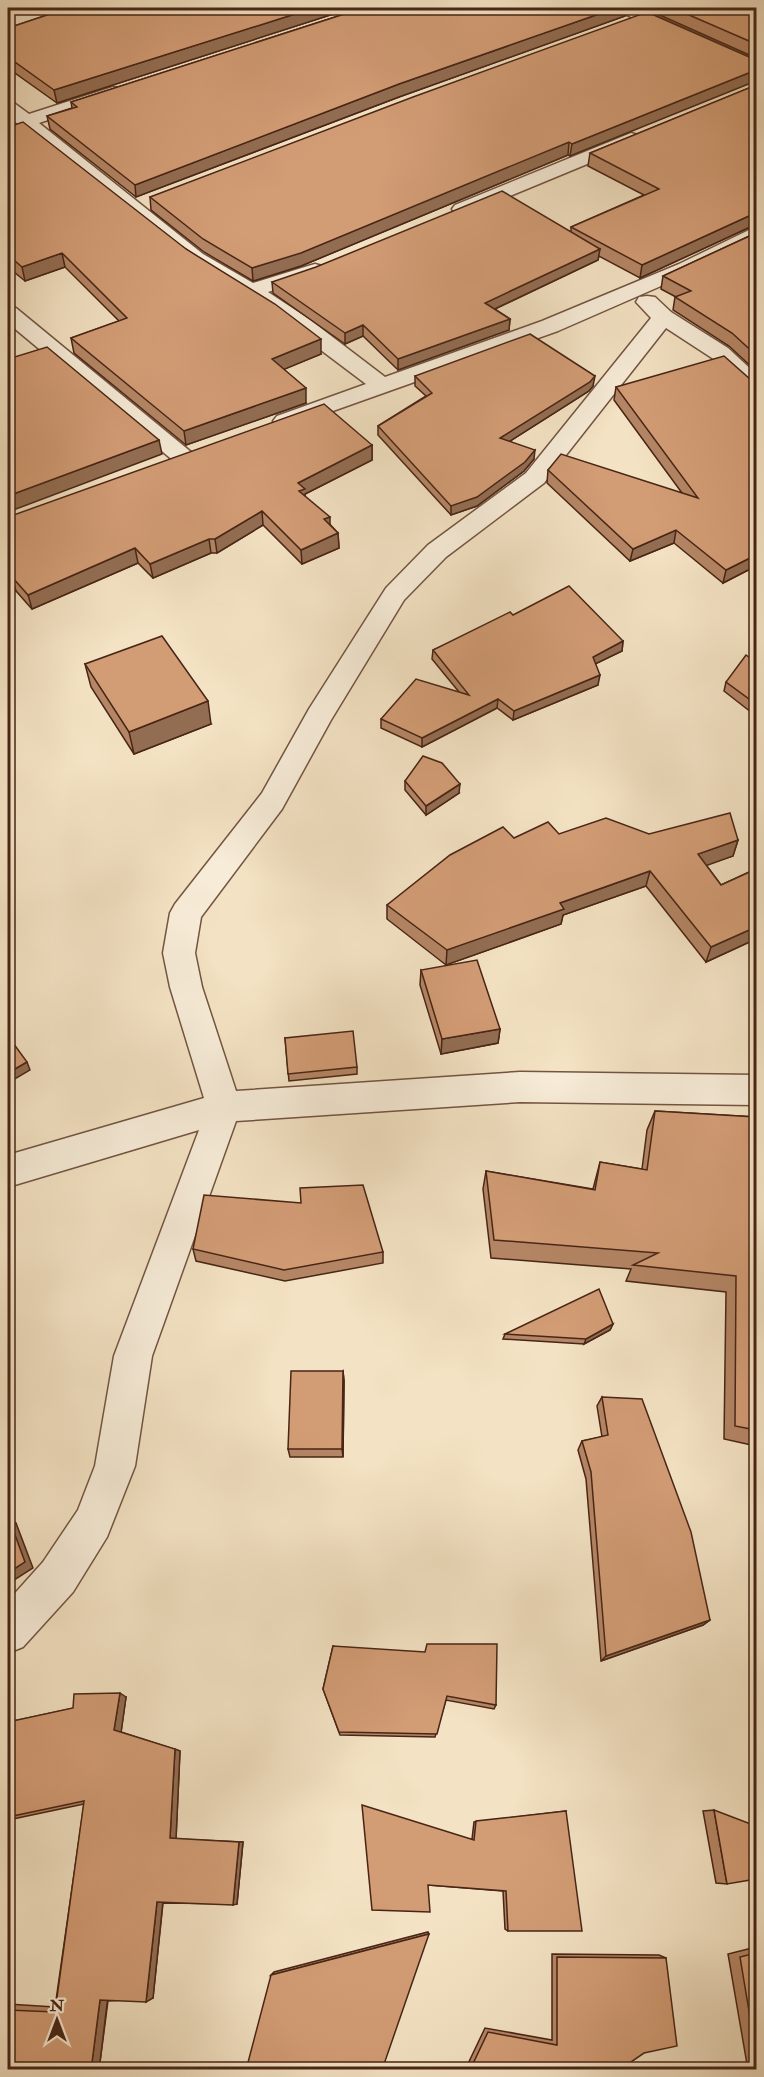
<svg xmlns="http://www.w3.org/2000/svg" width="764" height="2077" font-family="'IM FELL Double Pica',serif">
  <rect width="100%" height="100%" fill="#f3e2c3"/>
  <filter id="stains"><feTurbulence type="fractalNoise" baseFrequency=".00333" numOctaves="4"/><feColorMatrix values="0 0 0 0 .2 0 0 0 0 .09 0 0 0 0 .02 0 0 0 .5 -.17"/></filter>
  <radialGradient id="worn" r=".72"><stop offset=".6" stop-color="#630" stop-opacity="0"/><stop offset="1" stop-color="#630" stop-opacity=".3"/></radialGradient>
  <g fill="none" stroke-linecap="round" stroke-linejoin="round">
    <defs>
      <g id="street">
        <polygon points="618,8 639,8 756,60 756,71 620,12"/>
        <polygon points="113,87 119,88 122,92 119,96 39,123 203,254 253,283 308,266 315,264 322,266 325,270 322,274 268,292 309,319 385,377 542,321 679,264 749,230 756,228 756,242 693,272 558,331 285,428 277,426 273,421 277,416 366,384 277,317 189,262 8,116 8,102 14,103 29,114"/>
        <polygon points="631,133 638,135 640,139 638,143 469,213 455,213 452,209 455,205"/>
        <polygon points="647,296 655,297 671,312 728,348 756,374 756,392 748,390 712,358 666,328 544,483 446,557 404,600 331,720 282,809 201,917 195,953 202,987 236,1091 520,1072 756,1075 756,1105 520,1102 236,1121 152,1356 135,1466 107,1537 73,1592 23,1647 8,1653 8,1601 43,1562 78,1510 95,1466 114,1356 199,1130 8,1187 8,1155 204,1098 170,987 163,953 170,913 175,904 262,793 309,709 386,588 428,545 526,473 651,318 636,302 639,297"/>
        <polygon points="8,307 16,308 191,452 195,457 191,462 183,464 175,462 8,323"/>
      </g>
    </defs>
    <use href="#street" stroke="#735441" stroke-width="3"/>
    <use href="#street" fill="#f7ecd8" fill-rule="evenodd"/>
  </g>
  <g fill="#b58665" stroke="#482516" stroke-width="1.5">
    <polygon points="29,8 57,8 38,13"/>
    <polygon points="68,8 352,8 57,103 8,68 8,28"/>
    <polygon points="363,8 626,8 625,16 399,97 136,197 50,129 47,116 72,108 71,102"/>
    <polygon points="644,8 756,8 756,58"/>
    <polygon points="756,60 570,156 568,155 301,266 253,281 204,252 151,210 150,197"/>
    <polygon points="756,85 756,227 755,226 748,228 640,278 599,256 598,260 495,309 510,319 509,330 398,370 363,336 345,344 273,293 272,282 571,232 571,227 644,195 588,166 590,153"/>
    <polygon points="8,127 186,249 321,354 284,369 306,403 186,445 74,353 71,338 119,321 65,267 25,281 9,268 8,269"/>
    <polygon points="756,233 756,371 729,346 673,310 675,297 676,297 661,289 663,276"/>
    <polygon points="415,376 593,386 589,391 510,441 534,459 524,471 477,506 451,515 378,435 378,426 426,396 415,386"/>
    <polygon points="750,379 756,380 756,566 723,583 674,543 630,561 547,483 548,470 682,493 614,400 616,387"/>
    <polygon points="372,445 372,460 305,494 305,497 338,533 339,548 302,564 263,525 217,553 211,553 153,578 138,563 32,609 16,591 8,595 8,517"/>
    <polygon points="513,615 623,641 622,651 595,664 598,685 513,720 497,708 422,747 381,728 381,719 459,692 432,659 433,650"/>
    <polygon points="756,662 756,716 724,691 726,682"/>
    <polygon points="85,664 211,724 134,754 91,687"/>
    <polygon points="405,781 459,793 426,815 405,790"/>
    <polygon points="559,834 649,834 738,840 733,856 706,865 721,885 756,869 756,939 706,962 646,886 563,915 561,924 446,965 387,919 387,905 514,838"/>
    <polygon points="421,970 500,1029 498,1043 441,1054 420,985"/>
    <polygon points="285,1038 357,1067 357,1074 289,1081"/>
    <polygon points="655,1111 756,1117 756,1446 724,1439 726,1292 626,1281 631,1269 491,1258 483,1189 486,1171 593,1189 600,1162 642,1169 647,1130"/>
    <polygon points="193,1249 383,1252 383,1263 285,1281 196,1261"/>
    <polygon points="613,1324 610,1330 584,1344 503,1339 505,1334"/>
    <polygon points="343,1371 344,1381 343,1457 290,1457 288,1449"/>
    <polygon points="602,1397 710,1620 703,1625 601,1661 586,1479 578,1450 582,1441 602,1437 597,1406"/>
    <polygon points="333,1646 496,1705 494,1709 446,1700 435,1737 340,1735 323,1689"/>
    <polygon points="126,1697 121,1732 180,1751 176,1839 243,1842 237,1904 163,1903 153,1998 108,2001 99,2070 8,2070 8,2004 55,2007 84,1804 8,1820 8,1722"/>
    <polygon points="714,1810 727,1884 716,1883 703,1811"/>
    <polygon points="566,1811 508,1931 505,1929 503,1891 428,1885 372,1910 472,1839 474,1822"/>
    <polygon points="428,1932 429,1934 271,1975 274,1972"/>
    <polygon points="756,1947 756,2070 748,2070 728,1954"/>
    <polygon points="552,1954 659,1955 666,1958 644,2053 619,2070 465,2070 485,2028 552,2040"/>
  </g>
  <g fill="#936d52" stroke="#482516" stroke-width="1.5">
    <polygon points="37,8 57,8 38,13"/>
    <polygon points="314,8 352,8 57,103 54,90"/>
    <polygon points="616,8 626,8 625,16 399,97 136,197 135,185 399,84"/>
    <polygon points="756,70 756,81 570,156 572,144"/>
    <polygon points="569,142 568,155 301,266 253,281 252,268"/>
    <polygon points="756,214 755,226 748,228 640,278 642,265 751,215"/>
    <polygon points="600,249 598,260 484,314 485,303"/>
    <polygon points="62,253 65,267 25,281 22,267"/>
    <polygon points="510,319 509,330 398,370 398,359"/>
    <polygon points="363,325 363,336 345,344 345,333"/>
    <polygon points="321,339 321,354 273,374 272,359"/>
    <polygon points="595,376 593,386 589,391 499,448 500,438"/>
    <polygon points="306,388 306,403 186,445 184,431"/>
    <polygon points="159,440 162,454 8,512 8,496"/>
    <polygon points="372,445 372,460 305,494 305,503 300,506 298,483"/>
    <polygon points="535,450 534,459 524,471 477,506 451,515 451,506"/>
    <polygon points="262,511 263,525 217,553 215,539"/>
    <polygon points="330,517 330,531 324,519"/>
    <polygon points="676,530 674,543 630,561 633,549"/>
    <polygon points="338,533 339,548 302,564 301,550"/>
    <polygon points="209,539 211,553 153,578 150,564"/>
    <polygon points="135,548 138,563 32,609 28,595"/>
    <polygon points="756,555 756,566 723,583 726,570"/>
    <polygon points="12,577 16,591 8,595 8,579"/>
    <polygon points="623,641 622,651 591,666 593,657"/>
    <polygon points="600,675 598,685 513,720 514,711"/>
    <polygon points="498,699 497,708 422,747 422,738"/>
    <polygon points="208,701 211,724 134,754 129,732"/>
    <polygon points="460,784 459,793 426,815 426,806"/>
    <polygon points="738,840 733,856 694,870 698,854"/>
    <polygon points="650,871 646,886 563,915 561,924 446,965 447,950 560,903"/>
    <polygon points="756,927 756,939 706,962 711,947"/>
    <polygon points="500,1029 498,1043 441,1054 442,1039"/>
    <polygon points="27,1062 30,1070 8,1083 8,1073"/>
    <polygon points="613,1324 610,1330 584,1344 586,1339"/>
    <polygon points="343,1371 344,1381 343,1457 342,1449"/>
    <polygon points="8,1516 16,1523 33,1568 8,1584"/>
    <polygon points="710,1620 703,1625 601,1661 606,1656"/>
    <polygon points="120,1693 126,1697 121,1733 114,1730"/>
    <polygon points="175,1749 180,1751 176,1839 170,1838"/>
    <polygon points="239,1842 243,1842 237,1904 233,1905"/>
    <polygon points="163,1901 153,1998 146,2002 157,1902"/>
    <polygon points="108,1996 99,2070 91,2070 100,2000"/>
  </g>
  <g fill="#d29c75" stroke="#482516" stroke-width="1.5">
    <polygon points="68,8 314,8 54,90 8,57 8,28"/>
    <polygon points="363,8 616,8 399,84 135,185 47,116 77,107 71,102"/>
    <polygon points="673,8 756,8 756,44"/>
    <polygon points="647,12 756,60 756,70 572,144 569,142 301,253 252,268 203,239 150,197 413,97"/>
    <polygon points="756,85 756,214 751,215 642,265 571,227 659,189 590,153"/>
    <polygon points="23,122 186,249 275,304 321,339 272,359 306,388 184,431 71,338 127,318 62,253 22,267 8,255 8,127"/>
    <polygon points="502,191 600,249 485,303 510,319 398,359 363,325 345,333 272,282 316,267"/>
    <polygon points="756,233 756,355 732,333 675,297 691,291 663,276"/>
    <polygon points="530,334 595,376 590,382 500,438 535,450 525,462 477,497 451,506 378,426 432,393 415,376"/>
    <polygon points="47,347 159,440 8,496 8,359"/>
    <polygon points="724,356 750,379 756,380 756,555 726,570 676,530 633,549 548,470 561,454 698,498 616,387"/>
    <polygon points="324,404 372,445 298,483 305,489 299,491 330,517 324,519 338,533 301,550 262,511 215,539 209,539 150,564 135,548 28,595 12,577 8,579 8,517"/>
    <polygon points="569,586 623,641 593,657 600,675 514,711 498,699 422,738 381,719 416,679 469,695 433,650 510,612 513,615"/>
    <polygon points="162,636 208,701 129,732 85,664"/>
    <polygon points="746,655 756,662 756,704 726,682"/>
    <polygon points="423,756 442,763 460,784 426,806 405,781"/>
    <polygon points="730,813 738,840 698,854 721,885 756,869 756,927 711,947 650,871 560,903 564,909 447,950 387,905 450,855 503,827 514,838 548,822 559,834 606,818 649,834"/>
    <polygon points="477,960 500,1029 442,1039 421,970"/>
    <polygon points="353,1031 357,1067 288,1074 285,1038"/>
    <polygon points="8,1036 27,1062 8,1073"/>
    <polygon points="655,1111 756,1117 756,1430 735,1426 736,1276 633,1265 658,1253 494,1240 486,1171 595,1190 600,1162 647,1170"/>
    <polygon points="363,1185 383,1252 284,1270 193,1249 204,1195 301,1203 300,1188"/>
    <polygon points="599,1289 613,1324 586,1339 505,1334"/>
    <polygon points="291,1371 343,1371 342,1449 288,1449"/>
    <polygon points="602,1397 642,1399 691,1532 710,1620 606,1656 591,1472 582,1441 608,1435"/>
    <polygon points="8,1516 25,1562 8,1573"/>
    <polygon points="427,1644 497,1644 496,1705 447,1696 437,1734 339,1732 323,1689 333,1646 425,1652"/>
    <polygon points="120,1693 114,1730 175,1749 170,1838 239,1842 233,1905 157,1902 146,2002 100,2000 91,2070 8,2070 8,2010 55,2012 84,1801 8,1817 8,1722 73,1708 74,1694"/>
    <polygon points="362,1805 474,1840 476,1821 566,1811 582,1931 508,1931 506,1891 428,1885 430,1912 372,1910"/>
    <polygon points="714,1810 756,1826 756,1879 727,1884"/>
    <polygon points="429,1934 382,2070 246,2070 271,1975"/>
    <polygon points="756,1953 756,2053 740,1957"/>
    <polygon points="557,1957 666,1958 677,2046 644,2053 619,2070 470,2070 488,2032 557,2045"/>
  </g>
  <rect width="764" height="2077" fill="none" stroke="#f3e2c3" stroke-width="30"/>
  <rect x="9" y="9" width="746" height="2059" fill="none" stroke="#482516" stroke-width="3"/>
  <rect x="15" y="15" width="734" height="2047" fill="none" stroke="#482516" stroke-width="1.5"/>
  <g transform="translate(57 2020)" stroke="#f7ecd8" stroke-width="4.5" paint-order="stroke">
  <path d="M0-4.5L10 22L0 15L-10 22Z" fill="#482516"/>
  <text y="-9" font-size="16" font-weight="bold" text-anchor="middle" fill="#482516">N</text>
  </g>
  <rect width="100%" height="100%" filter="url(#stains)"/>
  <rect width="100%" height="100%" fill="url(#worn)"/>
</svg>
